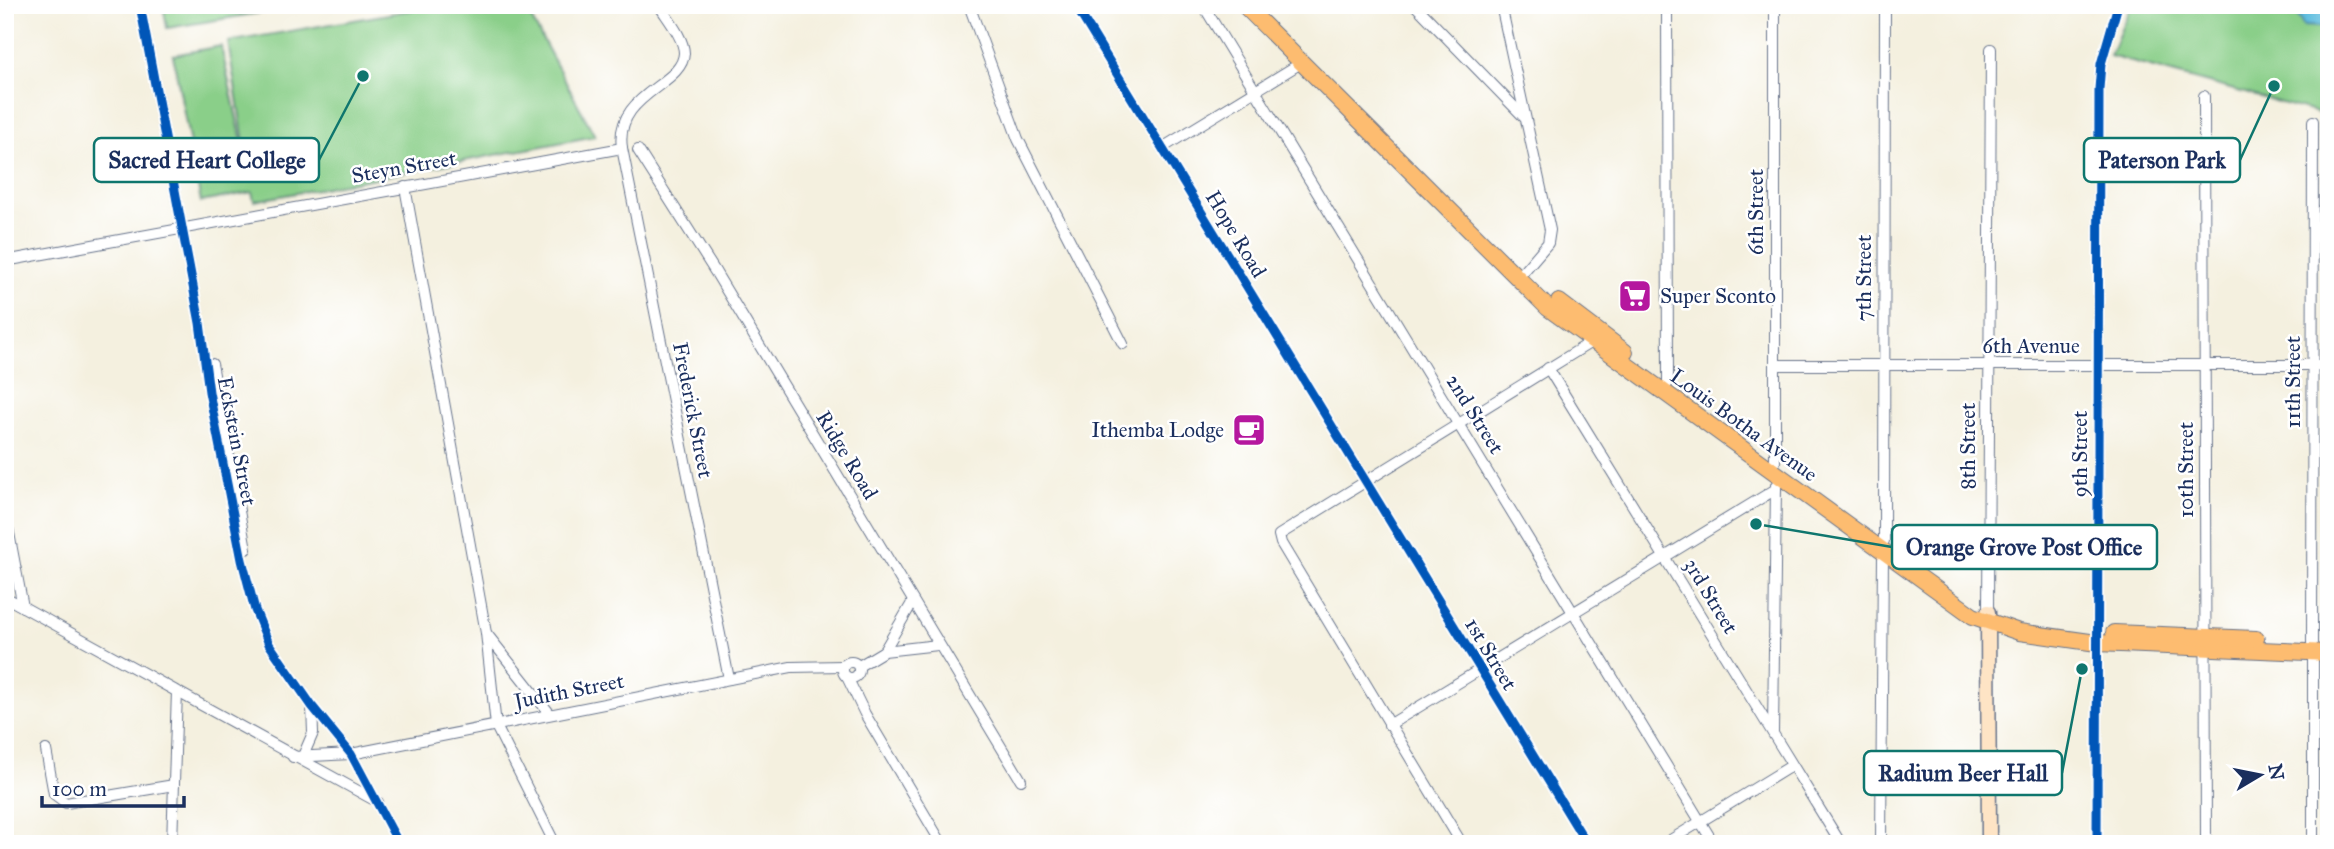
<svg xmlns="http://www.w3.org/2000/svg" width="2334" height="849" font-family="'IM FELL Great Primer',serif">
  <rect width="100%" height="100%" fill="#fff"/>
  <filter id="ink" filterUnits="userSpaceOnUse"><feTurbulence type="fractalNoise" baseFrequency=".0143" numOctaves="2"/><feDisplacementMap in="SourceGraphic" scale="14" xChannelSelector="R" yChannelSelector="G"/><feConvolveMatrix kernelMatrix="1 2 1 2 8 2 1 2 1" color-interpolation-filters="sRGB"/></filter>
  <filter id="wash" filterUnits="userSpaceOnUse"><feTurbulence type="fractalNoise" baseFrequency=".00686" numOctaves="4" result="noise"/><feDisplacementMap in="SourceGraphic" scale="28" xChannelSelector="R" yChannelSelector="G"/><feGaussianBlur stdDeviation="1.57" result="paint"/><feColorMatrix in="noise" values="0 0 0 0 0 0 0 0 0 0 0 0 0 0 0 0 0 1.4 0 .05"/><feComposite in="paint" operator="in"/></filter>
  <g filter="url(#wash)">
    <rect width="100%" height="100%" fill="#f4f0df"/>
    <g fill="#8acf89" stroke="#527f74" stroke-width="2">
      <polygon points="163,5 265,5 266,12 167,28"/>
      <polygon points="440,5 524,5 595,136 254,201 252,192 201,202 173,55 221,46 249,173 228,42"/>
      <polygon points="2131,5 2329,5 2329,116 2110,56"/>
    </g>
    <polygon fill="#61bedf" stroke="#3e769e" stroke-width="2" points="2325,5 2328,20 2324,27 2303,26 2300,19 2286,6"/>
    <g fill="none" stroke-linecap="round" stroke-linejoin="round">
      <polyline stroke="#61bedf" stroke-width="2.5" points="2325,24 2329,27"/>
    </g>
  </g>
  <g filter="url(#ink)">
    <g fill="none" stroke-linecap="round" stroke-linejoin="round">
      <defs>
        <g id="street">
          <polyline points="140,5 200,323 209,392 242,560 255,610 269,644 312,706 351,754 399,844"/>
          <polyline points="969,5 1018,139 1123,344"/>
          <polyline points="1075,5 1587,844"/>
          <polyline points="1203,5 1714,844"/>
          <polyline points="1415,5 1524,117"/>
          <polyline points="1501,5 1550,230 1548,243 1524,271"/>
          <polyline points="1667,5 1668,383"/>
          <polyline points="1775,5 1775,462"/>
          <polyline points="2204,96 2206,844"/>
          <polyline points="622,148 729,679"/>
          <polyline points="1162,148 1301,63"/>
          <polyline points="638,150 716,273 1021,780"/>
          <polyline points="405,187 486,633 496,726 555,844"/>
          <path d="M 5,261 L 622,148 C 614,93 683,86 684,53 C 684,38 667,18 659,5"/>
          <polyline points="212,364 246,549"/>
          <polyline points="1775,365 2329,365"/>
          <polyline points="1548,368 1841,844"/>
          <polyline points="5,512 23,607"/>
          <polyline points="1884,541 1885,5"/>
          <polyline points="5,597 378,802"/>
          <polyline points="1988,612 1991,49"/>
          <polyline points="486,633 550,714"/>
          <polyline points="2312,643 2313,121"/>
          <polyline points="884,651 938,645"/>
          <circle cx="851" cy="670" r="8"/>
          <polyline points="859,666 884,651 912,603"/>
          <polyline points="847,677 865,714 942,844"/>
          <polyline points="1389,725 1776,489"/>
          <polyline points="1773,733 1776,485"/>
          <polyline points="46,750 54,794 66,803 174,785"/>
          <polyline points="303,756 313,733 312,706"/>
          <polyline points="293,757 351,754 791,667 843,666"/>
          <polyline points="172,844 177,691"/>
          <polyline points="1031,844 1032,844"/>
          <polyline points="1462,844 1281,543 1279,535 1593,341"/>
          <polyline points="1664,844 1791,766"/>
          <polyline points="1881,844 1883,551"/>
          <polyline points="2097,844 2099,89 2101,64 2118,5"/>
          <polyline points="2313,844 2313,652"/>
        </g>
        <polyline id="secondary" points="1988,612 1989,844"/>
        <g id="primary">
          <polyline points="1244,5 1548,308 1973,616 2019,632 2097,643 2329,653"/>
          <polyline points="1559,302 1625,352"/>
          <polyline points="2114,633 2256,639"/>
        </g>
      </defs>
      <use href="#street" stroke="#67738b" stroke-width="12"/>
      <use href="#secondary" stroke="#67738b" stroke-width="17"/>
      <use href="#primary" stroke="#67738b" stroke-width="18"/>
      <use href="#street" stroke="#fff" stroke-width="10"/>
      <use href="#secondary" stroke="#fee4c5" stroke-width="14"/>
      <use href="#primary" stroke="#fdbc6f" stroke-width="16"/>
      <defs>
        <g id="cycleway">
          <polyline points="140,5 200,323 209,392 242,560 255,610 269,644 312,706 351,754 399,844"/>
          <polyline points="1075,5 1587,844"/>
          <polyline points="2097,844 2099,89 2101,64 2118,5"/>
        </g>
      </defs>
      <use href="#cycleway" stroke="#fff" stroke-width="13"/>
      <use href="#cycleway" stroke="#0057b8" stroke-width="9"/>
    </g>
  </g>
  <defs>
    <symbol id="supermarket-square" viewBox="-11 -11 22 22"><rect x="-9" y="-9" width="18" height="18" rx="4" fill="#b5179e" stroke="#fff"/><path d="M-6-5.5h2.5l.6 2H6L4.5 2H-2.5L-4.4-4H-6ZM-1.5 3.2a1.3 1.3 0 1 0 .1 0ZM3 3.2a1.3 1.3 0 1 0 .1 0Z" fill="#fff"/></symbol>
    <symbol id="cafe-square" viewBox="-11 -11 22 22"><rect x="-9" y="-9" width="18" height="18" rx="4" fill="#b5179e" stroke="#fff"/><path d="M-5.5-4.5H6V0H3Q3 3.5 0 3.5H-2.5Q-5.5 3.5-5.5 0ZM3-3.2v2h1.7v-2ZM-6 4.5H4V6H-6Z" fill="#fff"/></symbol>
  </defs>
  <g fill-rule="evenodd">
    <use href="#supermarket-square" x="1616" y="277" width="38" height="38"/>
    <use href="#cafe-square" x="1230" y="411" width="38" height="38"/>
  </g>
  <g text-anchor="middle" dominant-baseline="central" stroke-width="5" stroke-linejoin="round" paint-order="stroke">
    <g font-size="21" fill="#1b2f5e" stroke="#fff">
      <text transform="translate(404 167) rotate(-10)">Steyn Street</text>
      <text transform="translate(1756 212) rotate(-90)">6th Street</text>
      <text transform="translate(1236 234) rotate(59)">Hope Road</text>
      <text transform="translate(1864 278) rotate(-90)">7th Street</text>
      <text x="2031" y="346">6th Avenue</text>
      <text transform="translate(2293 382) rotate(-90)">11th Street</text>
      <text transform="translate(693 410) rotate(79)">Frederick Street</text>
      <text transform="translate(1475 414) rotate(58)">2nd Street</text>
      <text transform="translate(1744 425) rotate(36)">Louis Botha Avenue</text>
      <text transform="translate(237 441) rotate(79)">Eckstein Street</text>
      <text transform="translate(1968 446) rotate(-90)">8th Street</text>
      <text transform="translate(2080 454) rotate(-90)">9th Street</text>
      <text transform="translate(847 455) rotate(59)">Ridge Road</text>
      <text transform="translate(2186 470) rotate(-90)">10th Street</text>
      <text transform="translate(1711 596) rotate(59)">3rd Street</text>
      <text transform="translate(1491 654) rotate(59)">1st Street</text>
      <text transform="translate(569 691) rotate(-11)">Judith Street</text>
    </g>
    <g font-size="21" fill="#1b2f5e" stroke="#fff" text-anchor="start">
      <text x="1660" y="296">Super Sconto</text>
      <text x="1224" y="430" text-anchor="end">Ithemba Lodge</text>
    </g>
  </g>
  <path fill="none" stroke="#0f766e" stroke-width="2.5" d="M2274 86L2240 160M363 76L319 160M1756 524L1892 547M2082 669L2062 773"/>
  <g fill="#0f766e" stroke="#fff" stroke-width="2.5">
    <circle cx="2274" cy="86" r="7"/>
    <circle cx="363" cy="76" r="7"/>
    <circle cx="1756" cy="524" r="7"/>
    <circle cx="2082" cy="669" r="7"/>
  </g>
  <g fill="#fff" stroke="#0f766e" stroke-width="2.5">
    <rect x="2084" y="138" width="156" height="44" rx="7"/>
    <rect x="94" y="138" width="225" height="44" rx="7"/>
    <rect x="1892" y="525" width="265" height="44" rx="7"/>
    <rect x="1864" y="751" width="198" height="44" rx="7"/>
  </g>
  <g font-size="23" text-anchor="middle" font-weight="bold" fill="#1b2f5e">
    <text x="2162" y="168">Paterson Park</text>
    <text x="207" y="168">Sacred Heart College</text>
    <text x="2024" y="555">Orange Grove Post Office</text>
    <text x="1963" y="781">Radium Beer Hall</text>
  </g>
  <rect width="2334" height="849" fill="none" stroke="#fff" stroke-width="28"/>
  <g transform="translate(2260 775) rotate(80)" stroke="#ffffff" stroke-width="5" paint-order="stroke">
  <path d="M0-5L12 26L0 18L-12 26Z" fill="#1b2f5e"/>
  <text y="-10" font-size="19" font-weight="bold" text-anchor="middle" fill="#1b2f5e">N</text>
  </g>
  <path d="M42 796v10h142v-10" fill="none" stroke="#1b2f5e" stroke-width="3.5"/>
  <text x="52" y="796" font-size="21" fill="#1b2f5e" stroke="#ffffff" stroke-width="5" paint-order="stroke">100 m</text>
</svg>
